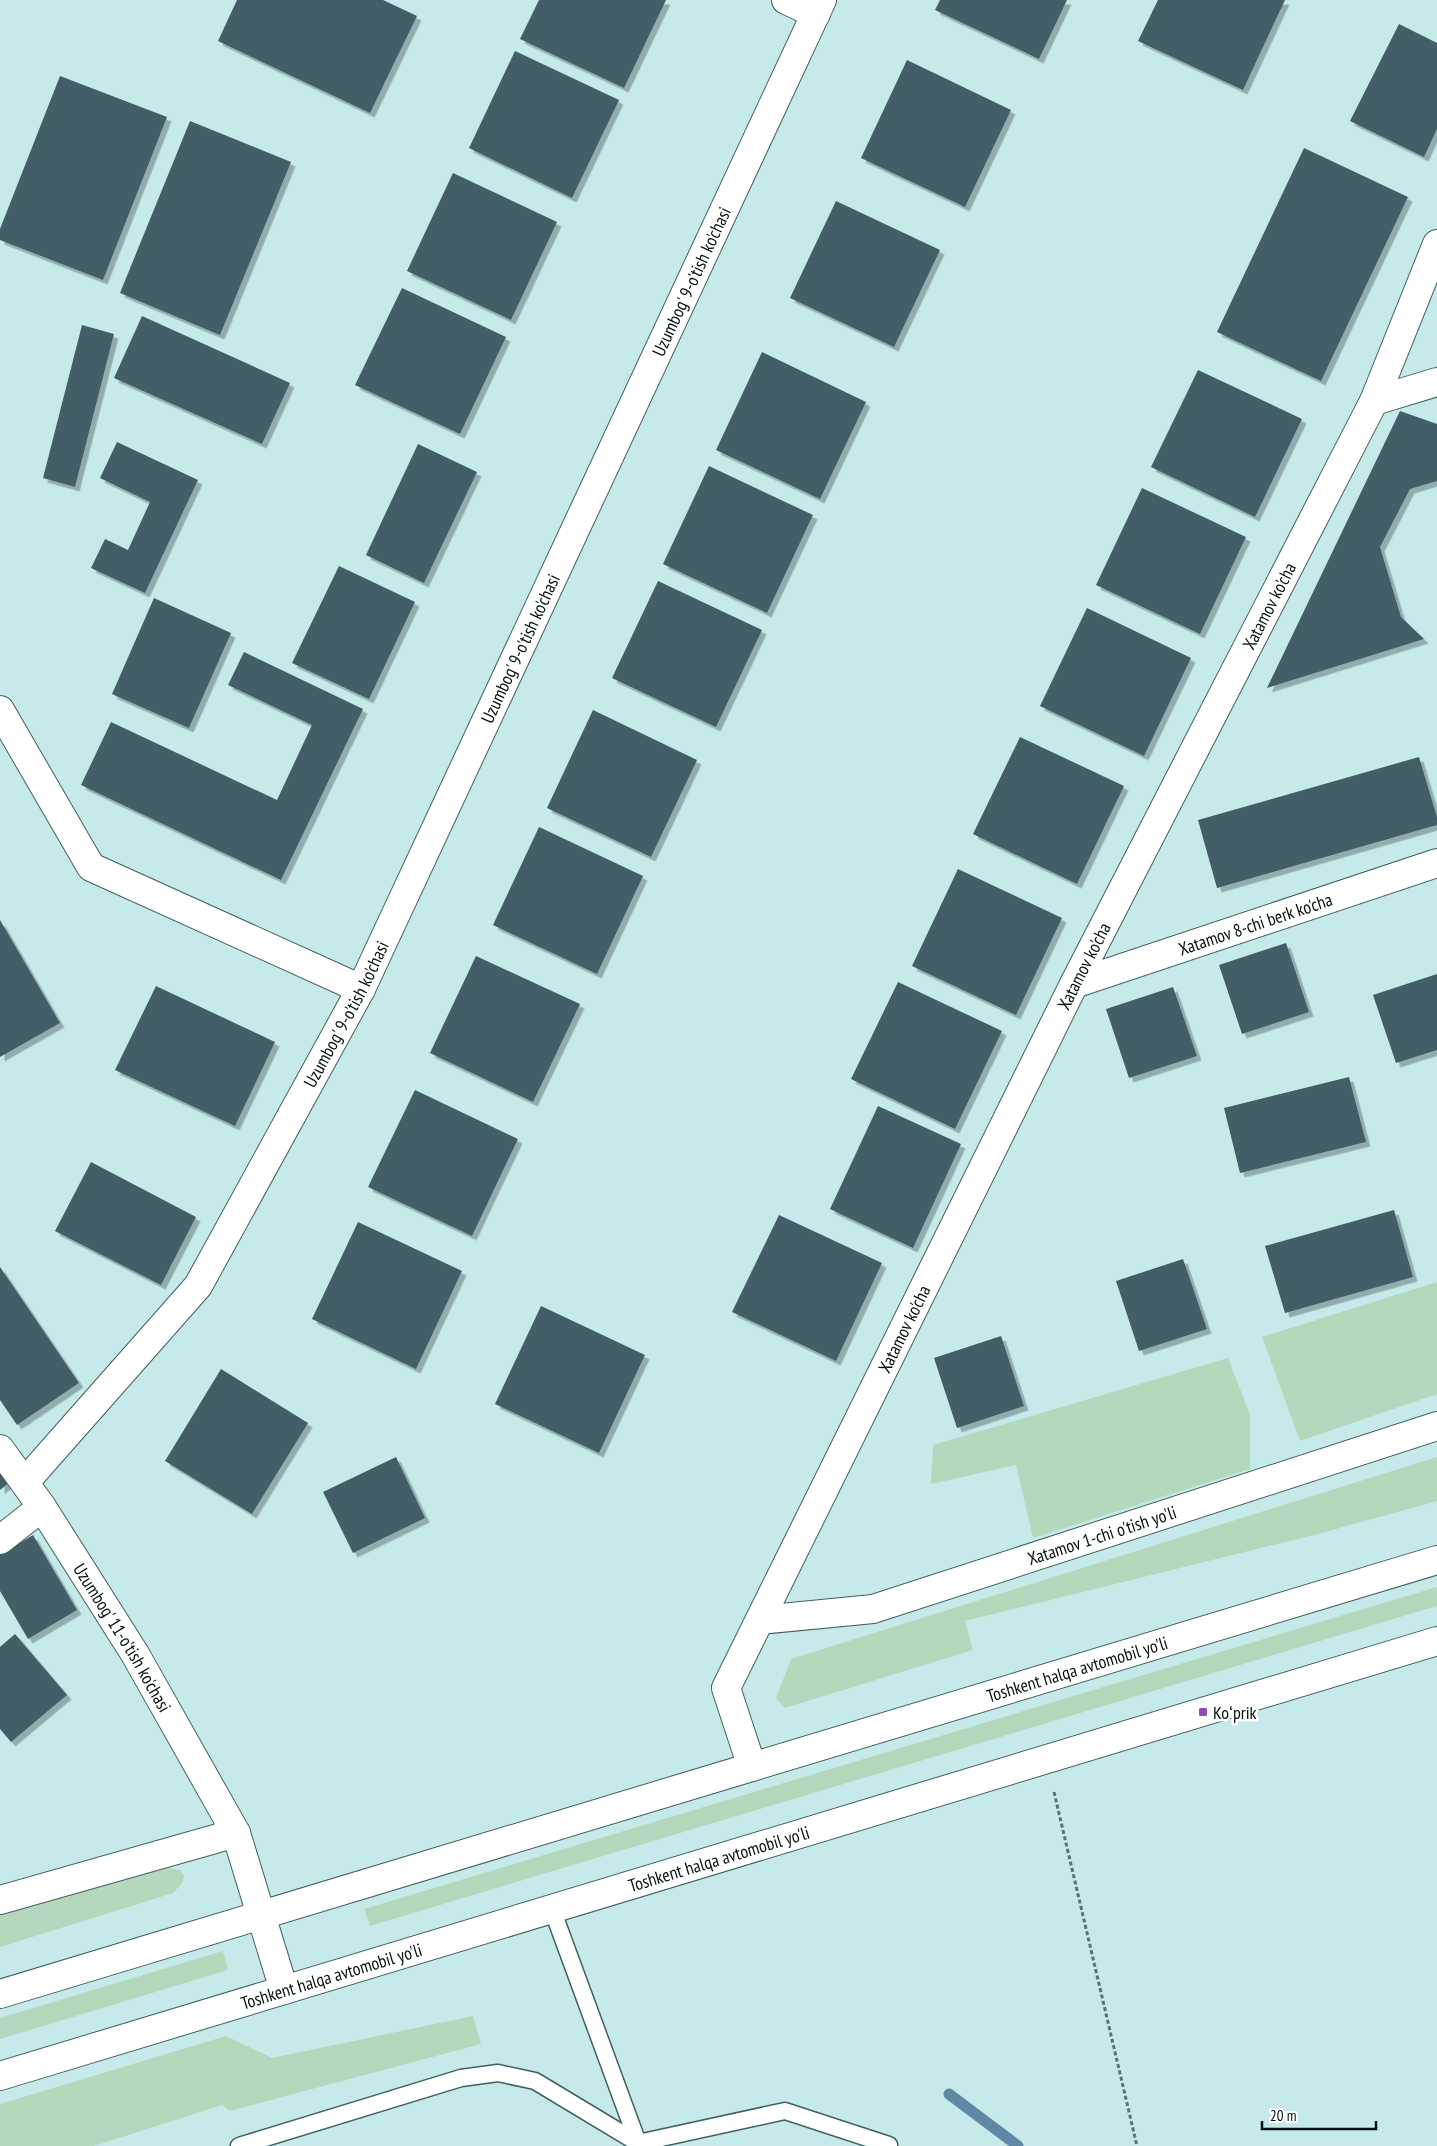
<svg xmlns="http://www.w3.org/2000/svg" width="1437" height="2146" font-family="'PT Sans Narrow',sans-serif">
  <defs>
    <filter id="shadow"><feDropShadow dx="4.5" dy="4.5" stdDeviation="0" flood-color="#0004"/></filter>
  </defs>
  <rect width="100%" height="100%" fill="#c6eaea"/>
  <g fill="#b4d8bc">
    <polygon points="1437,1282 1437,1394 1300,1441 1262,1337"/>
    <polygon points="1228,1358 1250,1415 1250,1469 1033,1538 1016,1465 931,1484 933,1445"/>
    <polygon points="1437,1457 1437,1501 1318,1534 965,1621 973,1650 785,1708 776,1698 791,1659"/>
    <polygon points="1437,1587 1437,1606 370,1926 364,1909"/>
    <polygon points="164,1867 180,1870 184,1876 182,1883 173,1893 0,1947 0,1914"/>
    <polygon points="223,1951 228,1970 0,2039 0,2018"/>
    <polygon points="473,2016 481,2044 230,2111 222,2105 94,2146 0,2146 0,2104 226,2036 272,2058"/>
  </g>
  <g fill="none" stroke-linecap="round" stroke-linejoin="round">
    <polyline stroke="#5f88a6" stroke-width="11" points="949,2094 1018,2146"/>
  </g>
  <g fill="#425e68" filter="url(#shadow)">
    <polygon points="237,0 383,0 417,16 370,113 218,41"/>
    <polygon points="539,0 666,0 624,88 520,39"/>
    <polygon points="940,0 1067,0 1039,59 935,10"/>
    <polygon points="1158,0 1285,0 1243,90 1138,41"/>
    <polygon points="1399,24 1437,43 1437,129 1424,157 1350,121"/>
    <polygon points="515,51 619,100 572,198 469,148"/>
    <polygon points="907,60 1011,110 965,207 861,158"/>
    <polygon points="60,76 167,117 103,280 0,240 0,229"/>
    <polygon points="190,121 291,162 220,335 120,293"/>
    <polygon points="1304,148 1408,197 1321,381 1217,332"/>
    <polygon points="453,173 557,222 511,320 407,271"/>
    <polygon points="836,201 940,250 894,347 790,298"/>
    <polygon points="402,288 506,337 460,434 355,385"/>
    <polygon points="142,316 290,383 262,444 114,378"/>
    <polygon points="82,325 114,334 75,487 43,478"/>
    <polygon points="762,352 866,402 820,499 716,450"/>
    <polygon points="1198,370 1302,419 1255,517 1151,467"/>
    <polygon points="1400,411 1437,424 1437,481 1410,489 1380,547 1401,617 1424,639 1267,688"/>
    <polygon points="117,442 198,480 145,593 91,568 105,539 128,550 150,502 100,478"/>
    <polygon points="418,444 477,472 424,583 366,555"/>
    <polygon points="709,466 813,515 767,613 663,564"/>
    <polygon points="1142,488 1246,537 1200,634 1096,585"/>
    <polygon points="339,566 415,602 369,699 292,663"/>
    <polygon points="658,581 762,630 716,727 612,678"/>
    <polygon points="154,598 231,633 189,728 112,694"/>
    <polygon points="1087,608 1191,658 1144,756 1040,706"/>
    <polygon points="244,652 363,709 281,880 81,785 111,722 277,800 312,725 228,685"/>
    <polygon points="593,710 697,760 651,857 547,808"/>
    <polygon points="1020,737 1124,786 1077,884 973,834"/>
    <polygon points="1419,757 1437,817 1437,825 1217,888 1198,820"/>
    <polygon points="539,827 643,876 597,974 493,925"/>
    <polygon points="958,869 1062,918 1016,1015 912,966"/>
    <polygon points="0,920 60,1023 0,1057"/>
    <polygon points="1286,943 1309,1012 1242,1034 1219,965"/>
    <polygon points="476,956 580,1004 533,1102 430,1053"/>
    <polygon points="1437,974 1437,1050 1396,1063 1373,995"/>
    <polygon points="898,982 1002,1031 955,1129 851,1079"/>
    <polygon points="156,986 275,1042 235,1126 115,1070"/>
    <polygon points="1173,987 1197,1056 1129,1078 1106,1009"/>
    <polygon points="1349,1077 1366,1142 1240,1173 1224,1108"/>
    <polygon points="415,1090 518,1139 472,1236 368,1187"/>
    <polygon points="878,1106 961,1144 913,1248 830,1209"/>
    <polygon points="91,1162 196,1217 161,1285 55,1231"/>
    <polygon points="1394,1210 1413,1277 1285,1313 1265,1246"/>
    <polygon points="779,1215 882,1263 836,1361 732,1312"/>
    <polygon points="358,1222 462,1271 416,1369 312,1319"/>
    <polygon points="1183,1259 1207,1329 1139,1351 1116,1281"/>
    <polygon points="0,1267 79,1383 17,1425 0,1400"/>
    <polygon points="541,1306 645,1355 599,1453 495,1404"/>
    <polygon points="1001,1336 1024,1406 957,1428 934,1358"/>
    <polygon points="221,1369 308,1423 252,1514 165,1461"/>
    <polygon points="396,1457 425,1518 353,1553 323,1492"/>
    <polygon points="0,1470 10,1482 0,1490"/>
    <polygon points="33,1535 77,1610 28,1639 0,1591 0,1555"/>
    <polygon points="15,1634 67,1695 11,1742 0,1729 0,1647"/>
  </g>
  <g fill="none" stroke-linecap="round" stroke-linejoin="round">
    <defs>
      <g id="lane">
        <polyline points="552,1909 638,2143 785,2111 889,2145"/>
        <polyline points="239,2146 461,2078 498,2073 535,2081 638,2143"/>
      </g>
      <g id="street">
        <polyline points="786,0 816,14"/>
        <polyline points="1374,401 1437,382"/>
        <polyline points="0,710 91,867 361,989"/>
        <path id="s1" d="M 1074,984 L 1437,863"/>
        <path id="s2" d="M 0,1449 L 42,1507 L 135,1654 L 236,1833 L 261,1915"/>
        <path id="s3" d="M 25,1482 L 198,1286 L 361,989 L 822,0"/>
        <polyline points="0,1540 42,1507"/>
        <path id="s4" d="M 760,1620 L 873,1609 L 1437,1426"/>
        <path id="s5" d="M 752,1767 L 726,1688 L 1074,984 L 1374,401 L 1437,244"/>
        <polyline points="0,1900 236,1833"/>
      </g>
      <g id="highway">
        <polyline points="261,1915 284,1990"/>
        <path id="s6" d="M 0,1994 L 1437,1560"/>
        <path id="s7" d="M 0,2076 L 1437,1641"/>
      </g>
    </defs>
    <use href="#lane" stroke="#406061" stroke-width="19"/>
    <use href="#street" stroke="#406061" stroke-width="30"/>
    <use href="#highway" stroke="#406061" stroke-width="30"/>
    <polyline stroke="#5b7272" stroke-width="3" stroke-dasharray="4 2.5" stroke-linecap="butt" points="1054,1792 1137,2146"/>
    <use href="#lane" stroke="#fff" stroke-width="16"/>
    <use href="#street" stroke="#fff" stroke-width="28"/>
    <use href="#highway" stroke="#fff" stroke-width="28"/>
  </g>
  <rect fill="#9348ba" stroke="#fff" stroke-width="2" x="1198" y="1707" width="10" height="10" rx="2.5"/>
  <g text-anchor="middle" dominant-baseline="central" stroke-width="5" stroke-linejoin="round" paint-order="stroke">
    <g font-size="18" fill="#030f0f" stroke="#fff">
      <text stroke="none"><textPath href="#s3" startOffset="1381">Uzumbog' 9-o'tish ko'chasi</textPath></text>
      <text stroke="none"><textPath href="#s5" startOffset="1294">Xatamov ko'cha</textPath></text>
      <text stroke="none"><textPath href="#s3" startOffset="976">Uzumbog' 9-o'tish ko'chasi</textPath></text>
      <text stroke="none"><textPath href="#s1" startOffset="191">Xatamov 8-chi berk ko'cha</textPath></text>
      <text stroke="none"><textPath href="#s5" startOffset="889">Xatamov ko'cha</textPath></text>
      <text stroke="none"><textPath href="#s3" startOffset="571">Uzumbog' 9-o'tish ko'chasi</textPath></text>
      <text stroke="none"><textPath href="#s5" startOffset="484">Xatamov ko'cha</textPath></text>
      <text stroke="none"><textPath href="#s4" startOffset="354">Xatamov 1-chi o'tish yo'li</textPath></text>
      <text stroke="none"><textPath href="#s2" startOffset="225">Uzumbog' 11-o'tish ko'chasi</textPath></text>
      <text stroke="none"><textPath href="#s6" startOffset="1125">Toshkent halqa avtomobil yo'li</textPath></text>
      <text stroke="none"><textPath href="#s7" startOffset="751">Toshkent halqa avtomobil yo'li</textPath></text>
      <text stroke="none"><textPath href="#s7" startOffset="346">Toshkent halqa avtomobil yo'li</textPath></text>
    </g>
    <g font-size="18" fill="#030f0f" stroke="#fff" text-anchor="start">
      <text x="1213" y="1712">Koʻprik</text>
    </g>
  </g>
  <path d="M1262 2121v8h114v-8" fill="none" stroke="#030f0f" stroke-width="2.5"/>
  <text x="1270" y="2121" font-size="15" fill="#030f0f" stroke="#ffffff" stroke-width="4" paint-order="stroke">20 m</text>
</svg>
